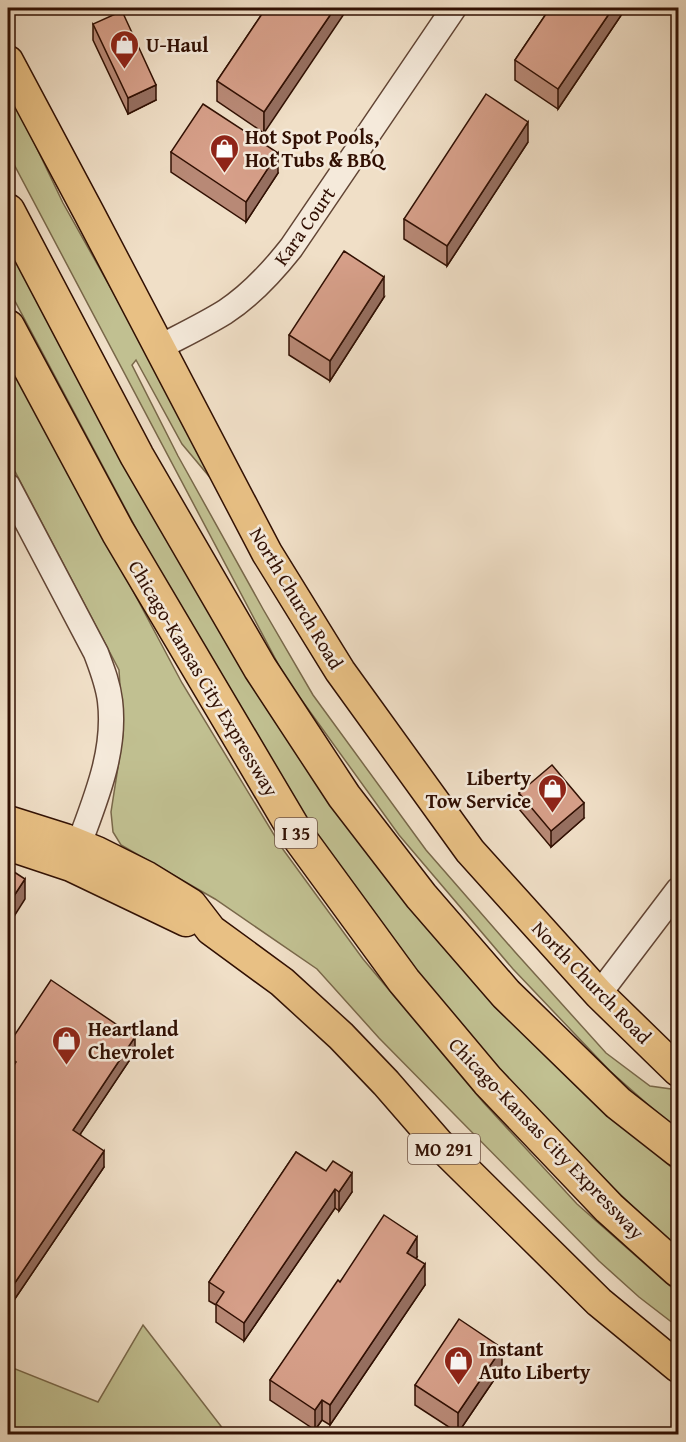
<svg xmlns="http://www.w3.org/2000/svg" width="686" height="1442" font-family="'Gentium Book Plus',serif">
  <rect width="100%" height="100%" fill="#f0dfc7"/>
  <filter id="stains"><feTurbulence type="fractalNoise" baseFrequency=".00333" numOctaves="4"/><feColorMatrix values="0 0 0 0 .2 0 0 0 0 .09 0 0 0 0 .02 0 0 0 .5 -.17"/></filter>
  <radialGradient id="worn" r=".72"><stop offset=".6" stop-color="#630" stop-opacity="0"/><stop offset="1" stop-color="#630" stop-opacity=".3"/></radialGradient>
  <g fill="#c1c091" stroke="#79684a" stroke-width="1.5">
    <polygon points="8,88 63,203 206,458 208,475 182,444 136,360 132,365 178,456 263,609 313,695 426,850 515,952 606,1053 650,1086 678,1090 678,1131 610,1071 513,969 399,835 285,677 8,153"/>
    <polygon points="8,239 210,613 564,1066 656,1154 678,1173 678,1251 529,1105 398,951 289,796 222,690 8,288"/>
    <polygon points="8,356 182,683 282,848 363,959 483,1102 577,1204 678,1293 678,1327 639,1297 599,1261 379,1038 317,969 215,899 121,845 113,832 111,812 123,735 119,670 8,458"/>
    <polygon points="143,1325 227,1434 8,1434 8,1366 98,1402"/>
  </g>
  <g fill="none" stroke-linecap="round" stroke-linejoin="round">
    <defs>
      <g id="minor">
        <path d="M 160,347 C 181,336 204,325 225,312 C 251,295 272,272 291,248 L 454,8"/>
        <path d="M 8,486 L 96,653 C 102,669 108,684 110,701 C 116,751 96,798 79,844"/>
        <polyline points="599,994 678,890"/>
      </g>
      <g id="major">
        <polyline points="8,61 89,213 267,553 340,671 470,851 599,994 678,1071"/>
        <polyline points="8,821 65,839 97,852 147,877 191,904 211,930 282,982 341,1036 386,1083 439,1144 599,1302 678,1367"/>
        <polyline points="8,845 71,866 186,921"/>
      </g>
      <g id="highway">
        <polyline points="8,211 137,456 260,668 344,796 421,896 506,994 618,1103 678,1150"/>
        <polyline points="8,327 118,532 298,836 404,981 488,1081 609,1208 678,1270"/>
      </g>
    </defs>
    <use href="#minor" stroke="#614434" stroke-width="27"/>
    <use href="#major" stroke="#311003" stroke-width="33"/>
    <use href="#highway" stroke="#311003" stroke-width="36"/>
    <use href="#minor" stroke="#f5eadb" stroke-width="24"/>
    <use href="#major" stroke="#e8c084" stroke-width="30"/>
    <use href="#highway" stroke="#e8c084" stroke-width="33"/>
  </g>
  <g fill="#b88976" stroke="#311003" stroke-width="1.5">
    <polygon points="266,8 264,133 217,101 217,81"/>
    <polygon points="550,8 626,8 558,109 515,80 515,60"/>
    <polygon points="93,24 156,100 128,114 93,40"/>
    <polygon points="528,142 447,266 404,239 404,219"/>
    <polygon points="171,152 278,173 246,222 171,172"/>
    <polygon points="384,297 330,381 289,355 289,335"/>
    <polygon points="519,793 584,818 551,847 519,809"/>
    <polygon points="8,1045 135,1052 80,1134 104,1167 10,1306 8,1304 8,1075 9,1072 8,1071"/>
    <polygon points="296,1152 352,1192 339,1211 335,1208 244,1341 216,1322 216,1305 209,1301 209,1282"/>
    <polygon points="417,1257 416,1259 425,1285 330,1425 322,1420 315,1430 270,1400 270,1380 340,1282"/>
    <polygon points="502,1368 458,1433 415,1405 415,1385"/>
  </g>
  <g fill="#966f60" stroke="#311003" stroke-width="1.5">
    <polygon points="335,8 348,8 264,133 264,112"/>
    <polygon points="613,8 626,8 558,109 558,89"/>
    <polygon points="156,85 156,100 128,114 128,98"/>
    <polygon points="528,122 528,142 447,266 447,246"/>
    <polygon points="278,153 278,173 246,222 246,202"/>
    <polygon points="384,277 384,297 330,381 330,361"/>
    <polygon points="584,803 584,818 551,847 551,831"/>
    <polygon points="25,879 25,899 8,926 8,905"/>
    <polygon points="135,1037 135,1052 73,1145 73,1130"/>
    <polygon points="104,1151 104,1167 10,1306 10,1290"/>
    <polygon points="352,1173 352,1192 339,1211 339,1192"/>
    <polygon points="335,1189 335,1208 244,1341 244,1323"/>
    <polygon points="417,1237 417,1257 407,1273 407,1253"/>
    <polygon points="425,1264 425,1285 330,1425 330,1405"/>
    <polygon points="502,1348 502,1368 458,1433 458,1413"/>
    <polygon points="322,1400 322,1420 315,1430 315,1410"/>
  </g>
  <g fill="#d69f89" stroke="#311003" stroke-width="1.5">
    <polygon points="266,8 335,8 264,112 217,81"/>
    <polygon points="550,8 613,8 558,89 515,60"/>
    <polygon points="122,11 156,85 128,98 93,24"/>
    <polygon points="486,94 528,122 447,246 404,219"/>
    <polygon points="203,104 278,153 246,202 171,152"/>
    <polygon points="344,251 384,277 330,361 289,335"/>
    <polygon points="552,765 584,803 551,831 519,793"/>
    <polygon points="8,868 25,879 8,905"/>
    <polygon points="51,980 135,1037 73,1130 104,1151 10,1290 8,1289 8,1075 16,1062 8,1056 8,1045"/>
    <polygon points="296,1152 326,1171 333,1161 352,1173 339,1192 335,1189 244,1323 216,1304 224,1292 209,1282"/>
    <polygon points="384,1215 417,1237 407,1253 425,1264 330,1405 322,1400 315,1410 270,1380 338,1280 340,1282"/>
    <polygon points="459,1319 502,1348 458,1413 415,1385"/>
    <polygon points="583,1428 593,1434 578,1434"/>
  </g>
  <defs>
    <symbol id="shop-pin" viewBox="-11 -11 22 30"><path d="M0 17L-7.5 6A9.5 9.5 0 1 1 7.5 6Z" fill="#8f2418" stroke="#f5eadb"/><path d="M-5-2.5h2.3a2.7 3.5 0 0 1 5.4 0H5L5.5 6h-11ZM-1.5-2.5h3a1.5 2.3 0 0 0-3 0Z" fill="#fff"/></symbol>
  </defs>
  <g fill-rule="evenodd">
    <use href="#shop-pin" x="108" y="28" width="33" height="45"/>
    <use href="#shop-pin" x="208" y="132" width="33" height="45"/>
    <use href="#shop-pin" x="536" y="772" width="33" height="45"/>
    <use href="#shop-pin" x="50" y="1024" width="33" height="45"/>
    <use href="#shop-pin" x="442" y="1344" width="33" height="45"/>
  </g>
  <g text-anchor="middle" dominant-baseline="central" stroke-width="5" stroke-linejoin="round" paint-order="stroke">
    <g fill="#f5eadb" stroke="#6c5144" stroke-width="1.5">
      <rect x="275" y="818" width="42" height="30" rx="4.5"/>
      <rect x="408" y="1134" width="72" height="30" rx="4.5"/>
    </g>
    <g font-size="18" font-weight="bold" fill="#311003">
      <text x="296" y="833">I 35</text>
      <text x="444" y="1149">MO 291</text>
    </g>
    <g font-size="20" font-weight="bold" fill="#311003" stroke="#f5eadb" text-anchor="start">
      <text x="146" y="44">U-Haul</text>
      <text x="245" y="136">Hot Spot Pools,<tspan x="245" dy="23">Hot Tubs &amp; BBQ</tspan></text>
      <text x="531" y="777" text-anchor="end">Liberty<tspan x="531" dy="23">Tow Service</tspan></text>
      <text x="88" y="1028">Heartland<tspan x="88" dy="23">Chevrolet</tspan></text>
      <text x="479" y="1348">Instant<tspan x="479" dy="23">Auto Liberty</tspan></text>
    </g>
    <g font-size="20" fill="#311003" stroke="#f5eadb">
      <text transform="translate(304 226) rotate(-55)">Kara Court</text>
      <text transform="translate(297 598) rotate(59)">North Church Road</text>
      <text transform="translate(204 678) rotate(59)">Chicago-Kansas City Expressway</text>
      <text transform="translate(592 982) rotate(46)">North Church Road</text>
      <text transform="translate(547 1138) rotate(46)">Chicago-Kansas City Expressway</text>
    </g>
  </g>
  <rect width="686" height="1442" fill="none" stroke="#f0dfc7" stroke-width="30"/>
  <rect x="9" y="9" width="668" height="1424" fill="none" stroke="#311003" stroke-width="3"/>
  <rect x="15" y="15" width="656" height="1412" fill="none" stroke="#311003" stroke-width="1.5"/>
  <rect width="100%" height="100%" filter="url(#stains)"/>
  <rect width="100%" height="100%" fill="url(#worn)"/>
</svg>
